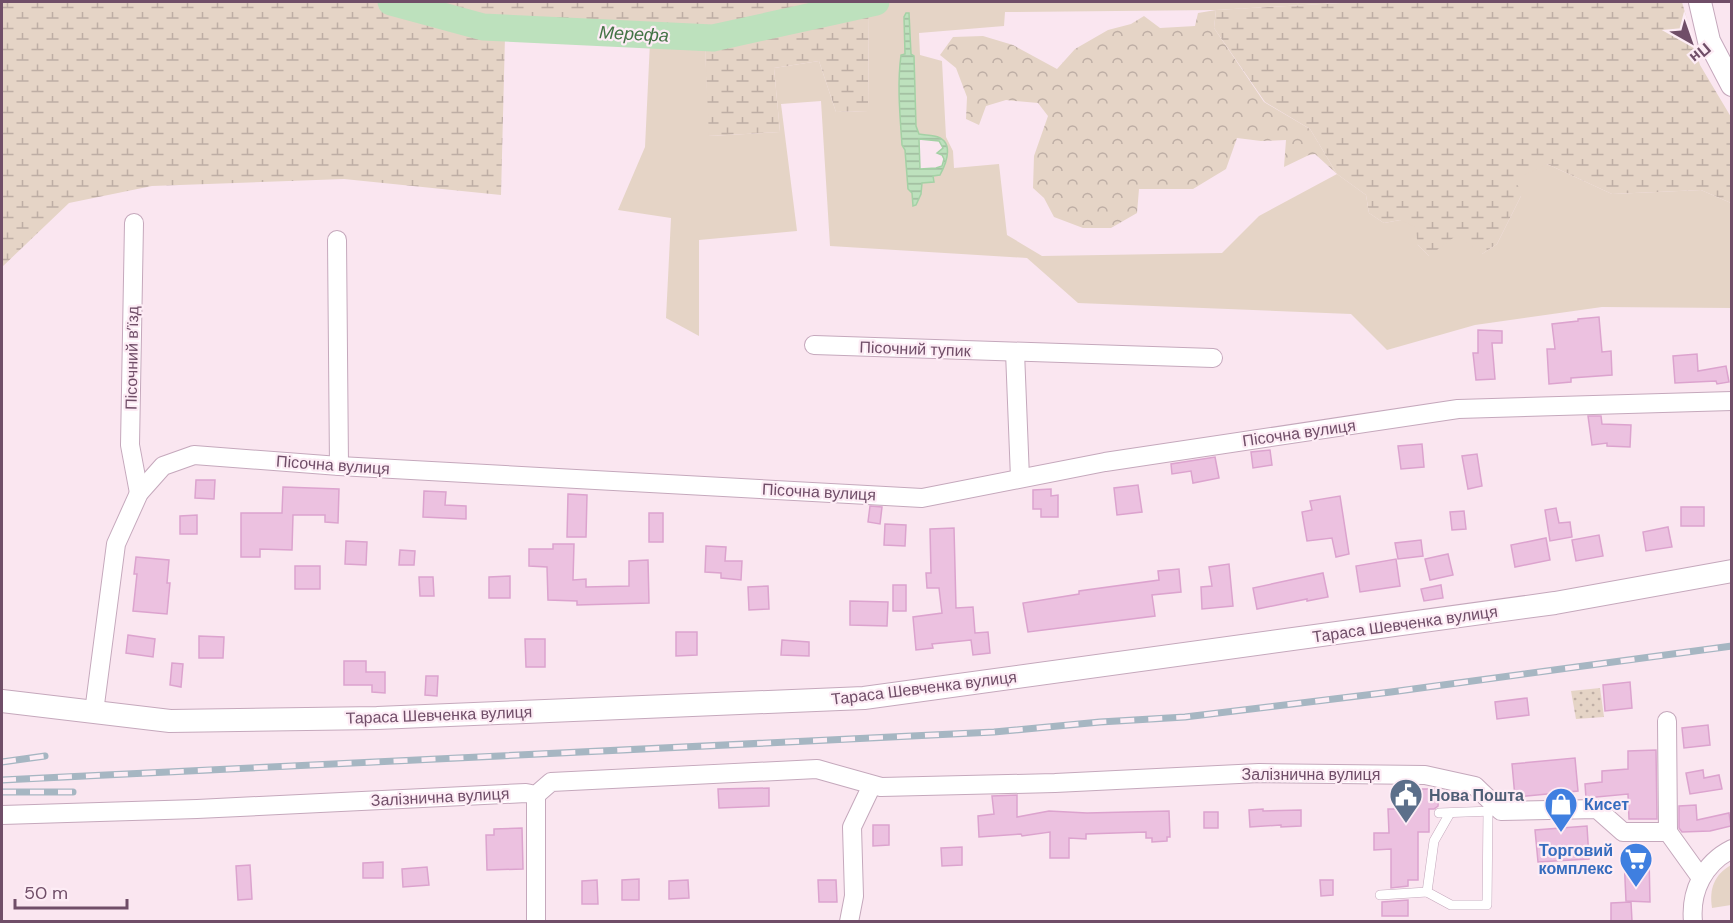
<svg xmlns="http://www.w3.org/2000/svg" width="1733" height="923" font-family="'DM Sans',sans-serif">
  <defs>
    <pattern id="grass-dots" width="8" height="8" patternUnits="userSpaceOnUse" patternTransform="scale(1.5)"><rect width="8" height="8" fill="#e5d4c6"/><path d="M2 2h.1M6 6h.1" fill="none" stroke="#beaea5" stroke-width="1.8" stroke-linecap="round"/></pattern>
    <pattern id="forest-crowns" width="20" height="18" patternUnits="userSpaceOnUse" patternTransform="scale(1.5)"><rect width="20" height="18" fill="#e5d4c6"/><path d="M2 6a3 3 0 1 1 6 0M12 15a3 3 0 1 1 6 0" fill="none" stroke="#beaea5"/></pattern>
    <pattern id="wetland-marsh" width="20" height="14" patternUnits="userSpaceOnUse" patternTransform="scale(1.5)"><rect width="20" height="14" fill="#e5d4c6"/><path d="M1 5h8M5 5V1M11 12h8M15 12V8" fill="none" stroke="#beaea5"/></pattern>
    <pattern id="water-rules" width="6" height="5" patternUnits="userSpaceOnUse" patternTransform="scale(1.5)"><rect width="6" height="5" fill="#bde1bd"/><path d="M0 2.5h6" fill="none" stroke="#9eb99d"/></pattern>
  </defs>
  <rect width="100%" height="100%" fill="#fae6f0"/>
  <polygon fill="url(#grass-dots)" points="1600,688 1604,717 1576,719 1571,691"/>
  <polygon fill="url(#forest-crowns)" points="1216,10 1214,28 1264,102 1310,129 1337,174 1315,154 1309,155 1284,167 1286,140 1261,141 1237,138 1226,169 1193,189 1139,189 1137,213 1111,228 1083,228 1054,217 1044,198 1033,188 1034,156 1048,116 1038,103 1006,100 986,106 979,125 966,119 967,97 956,68 940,55 953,37 983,36 1013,45 1057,69 1075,49 1108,30 1131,24 1144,16 1160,28 1195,26 1198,13"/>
  <g fill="url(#wetland-marsh)">
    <polygon points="2,2 917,2 869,5 868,111 836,112 819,61 774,68 780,132 708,136 705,46 650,42 574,42 505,36 501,195 344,179 152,186 69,203 2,267"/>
    <polygon points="1357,2 1682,2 1700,65 1731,117 1731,203 1701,190 1612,194 1547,164 1521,196 1497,244 1482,254 1430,257 1418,245 1400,220 1384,223 1369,213 1366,195 1337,174 1310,129 1265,102 1214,28 1216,10"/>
  </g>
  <g fill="#e5d4c6" fill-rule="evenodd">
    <path d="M 917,2 L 1357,2 L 1216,10 L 1005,12 L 1004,26 L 919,33 L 920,55 L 942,61 L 946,137 L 953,151 L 954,168 L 999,164 L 1007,235 L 1042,256 L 1222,253 L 1259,216 L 1337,174 L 1366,195 L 1369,213 L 1384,223 L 1400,220 L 1415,227 L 1418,245 L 1429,256 L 1457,235 L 1482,254 L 1497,244 L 1521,196 L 1516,179 L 1547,164 L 1612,194 L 1701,190 L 1731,203 L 1731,308 L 1602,307 L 1475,325 L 1387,350 L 1351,314 L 1078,303 L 1027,258 L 830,246 L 821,101 L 781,104 L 797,231 L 699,240 L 699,336 L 666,318 L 671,218 L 618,210 L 645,147 L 650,42 L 705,46 L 709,136 L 780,132 L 774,68 L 819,61 L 836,112 L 868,111 L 869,4 ZM 909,13 L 911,55 L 914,57 L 916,126 L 919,134 L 934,136 L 947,146 L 940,175 L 933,176 L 934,181 L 922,183 L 921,194 L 913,205 L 912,193 L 908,189 L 905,150 L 902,145 L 899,71 L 905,54 Z"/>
    <path d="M 1731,865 L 1731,905 L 1712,908 C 1709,889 1714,875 1731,865 Z"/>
  </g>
  <path fill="url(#water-rules)" stroke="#a4d1a5" stroke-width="1.5" fill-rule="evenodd" d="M 906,13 L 909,13 L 911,54 L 914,56 L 916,126 L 919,134 C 924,135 929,135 934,136 C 955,140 947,162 940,175 L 933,176 L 934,182 L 922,183 L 921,194 L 916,205 L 913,206 L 912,193 L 908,189 L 905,150 L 902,145 C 900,115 897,85 901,55 L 905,54 L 904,17 ZM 919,139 L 939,141 L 943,148 L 937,153 L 942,155 L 944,159 L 942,166 L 936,168 L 920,169 Z"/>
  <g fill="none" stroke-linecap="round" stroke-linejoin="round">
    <polyline stroke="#bde1bd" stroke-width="27" points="391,2 483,27 713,38 876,2"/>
  </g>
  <g fill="#ecc1e0" stroke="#dca3ce" stroke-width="1.5">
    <polygon points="1599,317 1602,352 1611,351 1612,375 1571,378 1571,382 1549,384 1547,349 1555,349 1552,324 1578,321 1578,319"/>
    <polygon points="1478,330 1502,331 1502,343 1492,343 1495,379 1476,380 1473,353 1478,353"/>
    <polygon points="1697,354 1698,371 1726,366 1729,382 1717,384 1716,381 1675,383 1673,356"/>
    <polygon points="1588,416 1601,416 1602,424 1631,425 1630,447 1607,446 1607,443 1592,445"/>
    <polygon points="1422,444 1424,467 1401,469 1398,446"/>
    <polygon points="1270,450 1272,465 1253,468 1251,452"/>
    <polygon points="1477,454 1482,486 1468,489 1462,456"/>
    <polygon points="1215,457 1219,478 1193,483 1191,471 1172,474 1171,464"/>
    <polygon points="196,480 215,480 214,499 195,498"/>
    <polygon points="1138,485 1142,512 1117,515 1114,488"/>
    <polygon points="283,487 339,489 338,523 325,522 325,515 293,515 292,550 260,549 260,557 241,557 241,513 282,513"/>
    <polygon points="1051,489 1051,496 1058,495 1058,517 1041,517 1041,509 1033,509 1033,490"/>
    <polygon points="424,491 446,492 445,505 466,506 466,519 423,517"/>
    <polygon points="568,494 587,495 586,537 567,537"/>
    <polygon points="1340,496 1349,554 1336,557 1332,538 1307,541 1302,512 1312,510 1310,501"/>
    <polygon points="870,506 882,507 880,524 868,522"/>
    <rect x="1681" y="507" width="23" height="19"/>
    <polygon points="1556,508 1559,523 1570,522 1572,537 1550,541 1545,510"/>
    <polygon points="1464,511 1466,529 1452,530 1450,512"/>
    <rect x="649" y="513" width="14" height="29"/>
    <polygon points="197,515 197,534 180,534 180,516"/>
    <polygon points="885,524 906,525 905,546 884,545"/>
    <polygon points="1668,527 1672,547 1646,551 1643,532"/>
    <polygon points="954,528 956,608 973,607 975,633 988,632 990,653 973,655 971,640 932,644 933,648 916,650 913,617 942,613 939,588 927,588 926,573 931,573 930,529"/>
    <polygon points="1599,535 1603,556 1576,561 1572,540"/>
    <polygon points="1546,538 1550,560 1515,567 1511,545"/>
    <polygon points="1421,540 1423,556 1398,559 1395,543"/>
    <polygon points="346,541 367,542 366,565 345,564"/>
    <polygon points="553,544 574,544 573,580 586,579 586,587 629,586 629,561 648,560 649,603 577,605 577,601 548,600 547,567 529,566 529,549 553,549"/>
    <polygon points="706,546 726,547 725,561 742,561 741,580 721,578 721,573 705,572"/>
    <polygon points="400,550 415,551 414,565 399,565"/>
    <polygon points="1448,554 1453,575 1430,580 1425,559"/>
    <polygon points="136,557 169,560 167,583 170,583 167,614 133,611 137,574 134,574"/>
    <polygon points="1396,559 1400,586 1360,592 1356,566"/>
    <polygon points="1229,564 1233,606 1202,609 1201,587 1212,586 1209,567"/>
    <rect x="295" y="566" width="25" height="23"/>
    <polygon points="1179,569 1181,592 1152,595 1155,616 1028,632 1023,603 1079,594 1079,591 1159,580 1158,571"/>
    <polygon points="1323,573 1328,597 1307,601 1307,599 1257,609 1253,588"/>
    <polygon points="510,576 510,598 489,598 489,577"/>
    <polygon points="419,577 433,577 434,596 420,596"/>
    <rect x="893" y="585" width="13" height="26"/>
    <polygon points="1441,585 1443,598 1424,601 1421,589"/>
    <polygon points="768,586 769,609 749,610 748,587"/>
    <polygon points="850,601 888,602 887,626 850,625"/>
    <polygon points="676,632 697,632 697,655 676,656"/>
    <polygon points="128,635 155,639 153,657 126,653"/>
    <polygon points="199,636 224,637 223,658 199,658"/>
    <polygon points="525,639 545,639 545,667 526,667"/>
    <polygon points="782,640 809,642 809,656 781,655"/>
    <polygon points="344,661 366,661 366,672 385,672 385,693 372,692 372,685 344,685"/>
    <polygon points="172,663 183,664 181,687 170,685"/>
    <polygon points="426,676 438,676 437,696 425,695"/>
    <polygon points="1630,682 1632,708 1605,711 1603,685"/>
    <polygon points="1527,698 1529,715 1497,719 1495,702"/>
    <polygon points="1708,725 1710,745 1684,748 1682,728"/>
    <polygon points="1656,750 1657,819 1629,819 1628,794 1586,798 1585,784 1602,782 1602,771 1628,769 1628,751"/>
    <polygon points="1575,758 1578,791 1515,797 1512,764"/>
    <polygon points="1703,770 1704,778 1719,775 1722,789 1690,794 1686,773"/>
    <polygon points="769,788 769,806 719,808 718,789"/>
    <polygon points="1413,789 1439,789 1438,806 1434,809 1429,809 1429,832 1418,832 1418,880 1408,880 1408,886 1391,888 1391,849 1374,850 1374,833 1389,833 1388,809 1413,809"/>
    <polygon points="1017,795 1017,817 1049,811 1087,813 1169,811 1170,837 1167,837 1167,841 1152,842 1152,838 1146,838 1146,832 1086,834 1086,839 1069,838 1069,858 1050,858 1050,832 1022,836 1021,834 979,837 978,816 994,814 992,796"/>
    <polygon points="1696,805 1697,820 1729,813 1731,826 1710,831 1682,832 1679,828 1679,806"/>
    <polygon points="1263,809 1263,811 1301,810 1301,826 1281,827 1281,825 1250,827 1249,810"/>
    <rect x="1204" y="812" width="14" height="16"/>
    <polygon points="873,825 889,825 889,845 873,846"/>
    <polygon points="1587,826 1589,859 1538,862 1535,830"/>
    <polygon points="522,828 523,869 487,870 486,835 494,835 494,829"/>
    <polygon points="962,847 962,865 942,866 941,848"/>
    <polygon points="1624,857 1649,857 1650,902 1626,901"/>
    <polygon points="383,862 383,878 363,878 363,863"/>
    <polygon points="250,865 252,899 238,900 236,866"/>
    <polygon points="427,867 429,885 403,887 402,869"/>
    <polygon points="639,879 639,900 622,900 622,880"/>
    <polygon points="597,880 598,904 582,904 582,881"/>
    <polygon points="688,880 689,898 669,899 669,881"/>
    <polygon points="818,880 836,880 837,902 819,902"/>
    <polygon points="1320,880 1333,880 1333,895 1321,896"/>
    <polygon points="1408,900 1408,916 1382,916 1382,902"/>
    <polygon points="1631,902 1632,921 1611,921 1611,903"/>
  </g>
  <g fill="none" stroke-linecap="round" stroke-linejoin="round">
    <defs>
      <g id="service">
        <polyline points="1439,813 1493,811"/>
        <polyline points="1450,813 1434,841 1427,892 1451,905 1487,905 1488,811"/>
        <polyline points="1380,895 1427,892"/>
      </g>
      <g id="minor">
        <polyline points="134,223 130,445 139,493"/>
        <polyline points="337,240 339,466"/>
        <polyline points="814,345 1213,358"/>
        <polyline points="1015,352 1020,478"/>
        <polyline points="94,712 116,544 139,493 163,466 194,455 339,466 922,498 1105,462 1458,409 1732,401"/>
        <polyline points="1667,721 1668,832"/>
        <polyline points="536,795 536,922"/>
        <polyline points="2,815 197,809 526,793 536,795 551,782 817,769 881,787 1055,783 1259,773 1425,775 1475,786 1501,811 1597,809 1623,832 1668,832 1701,878"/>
        <polyline points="849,922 854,896 852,827 872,785"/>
        <path d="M 1693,922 C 1690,891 1704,863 1732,849"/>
      </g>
      <g id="tertiary">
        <polyline points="1700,2 1709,41 1732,85"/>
        <polyline points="2,701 170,721 377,718 864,698 1555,603 1732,571"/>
      </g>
    </defs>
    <use href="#service" stroke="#c5a8bc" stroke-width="10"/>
    <use href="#minor" stroke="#c5a8bc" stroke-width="20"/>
    <use href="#tertiary" stroke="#c5a8bc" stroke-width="24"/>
    <use href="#service" stroke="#fff" stroke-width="9"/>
    <use href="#minor" stroke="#fff" stroke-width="18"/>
    <use href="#tertiary" stroke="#fff" stroke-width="22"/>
    <defs>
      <g id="rail">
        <polyline points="2,762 45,756"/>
        <polyline points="2,780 994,732 1100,722 1185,717 1391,692 1732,646"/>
        <polyline points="2,792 73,792"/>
      </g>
    </defs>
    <use href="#rail" stroke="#a6b6c2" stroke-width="7"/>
    <use href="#rail" stroke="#fdecf5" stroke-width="4.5" stroke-dasharray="14" stroke-linecap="butt"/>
  </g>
  <defs>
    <symbol id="civic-pin" viewBox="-11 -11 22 30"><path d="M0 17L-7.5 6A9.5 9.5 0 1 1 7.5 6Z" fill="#5c6f8a" stroke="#fdecf5"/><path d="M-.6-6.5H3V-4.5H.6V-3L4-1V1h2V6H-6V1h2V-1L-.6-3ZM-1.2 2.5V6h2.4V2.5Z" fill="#fff"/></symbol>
    <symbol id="shop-pin" viewBox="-11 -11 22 30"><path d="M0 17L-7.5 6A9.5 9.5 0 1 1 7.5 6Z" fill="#3f7fe0" stroke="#fdecf5"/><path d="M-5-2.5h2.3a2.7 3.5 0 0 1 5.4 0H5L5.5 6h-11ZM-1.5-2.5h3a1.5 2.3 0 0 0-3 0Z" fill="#fff"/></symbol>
    <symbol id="supermarket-pin" viewBox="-11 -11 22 30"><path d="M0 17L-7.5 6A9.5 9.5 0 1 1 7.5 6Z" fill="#3f7fe0" stroke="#fdecf5"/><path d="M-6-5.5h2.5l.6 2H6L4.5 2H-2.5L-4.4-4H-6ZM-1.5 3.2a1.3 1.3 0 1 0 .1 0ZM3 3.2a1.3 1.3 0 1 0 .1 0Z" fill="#fff"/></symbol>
  </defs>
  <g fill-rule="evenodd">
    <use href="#civic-pin" x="1387" y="776" width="38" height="52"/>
    <use href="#shop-pin" x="1542" y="785" width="38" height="52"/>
    <use href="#supermarket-pin" x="1617" y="840" width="38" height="52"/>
  </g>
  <g text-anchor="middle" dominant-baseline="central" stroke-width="4.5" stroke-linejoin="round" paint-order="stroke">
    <g font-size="16" fill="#704e68" stroke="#fdecf5">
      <text transform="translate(915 349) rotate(2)">Пісочний тупик</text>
      <text transform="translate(132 358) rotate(-89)">Пісочний в’їзд</text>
      <text transform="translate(1299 433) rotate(-8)">Пісочна вулиця</text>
      <text transform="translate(333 465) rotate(4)">Пісочна вулиця</text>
      <text transform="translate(819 492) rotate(3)">Пісочна вулиця</text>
      <text transform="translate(1405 624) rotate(-8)">Тараса Шевченка вулиця</text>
      <text transform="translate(924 688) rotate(-7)">Тараса Шевченка вулиця</text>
      <text transform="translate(439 715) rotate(-2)">Тараса Шевченка вулиця</text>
      <text x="1311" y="774">Залізнична вулиця</text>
      <text transform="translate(440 797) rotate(-3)">Залізнична вулиця</text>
    </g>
    <g font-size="16" font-weight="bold" fill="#4e5e75" stroke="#fdecf5" text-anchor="start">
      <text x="1429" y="795">Нова Пошта</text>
    </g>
    <g font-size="16" font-weight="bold" fill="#366cbe" stroke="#fdecf5" text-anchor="start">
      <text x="1584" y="804">Кисет</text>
      <text x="1613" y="850" text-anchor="end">Торговий<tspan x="1613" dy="18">комплекс</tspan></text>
    </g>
    <g font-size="18" font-style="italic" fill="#437345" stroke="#fdecf5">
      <text transform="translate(634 34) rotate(3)">Мерефа</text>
    </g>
  </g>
  <rect width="1733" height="923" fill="none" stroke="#704e68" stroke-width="6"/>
  <g transform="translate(1691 42) rotate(140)" stroke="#fdecf5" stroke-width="4.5" paint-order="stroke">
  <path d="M0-4.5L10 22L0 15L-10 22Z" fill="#704e68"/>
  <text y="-9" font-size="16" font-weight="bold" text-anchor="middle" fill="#704e68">Пн</text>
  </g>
  <path d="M15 899v9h112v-9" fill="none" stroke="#704e68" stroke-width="3"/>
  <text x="24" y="899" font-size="18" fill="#704e68" stroke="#fdecf5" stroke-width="4.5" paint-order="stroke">50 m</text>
</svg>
